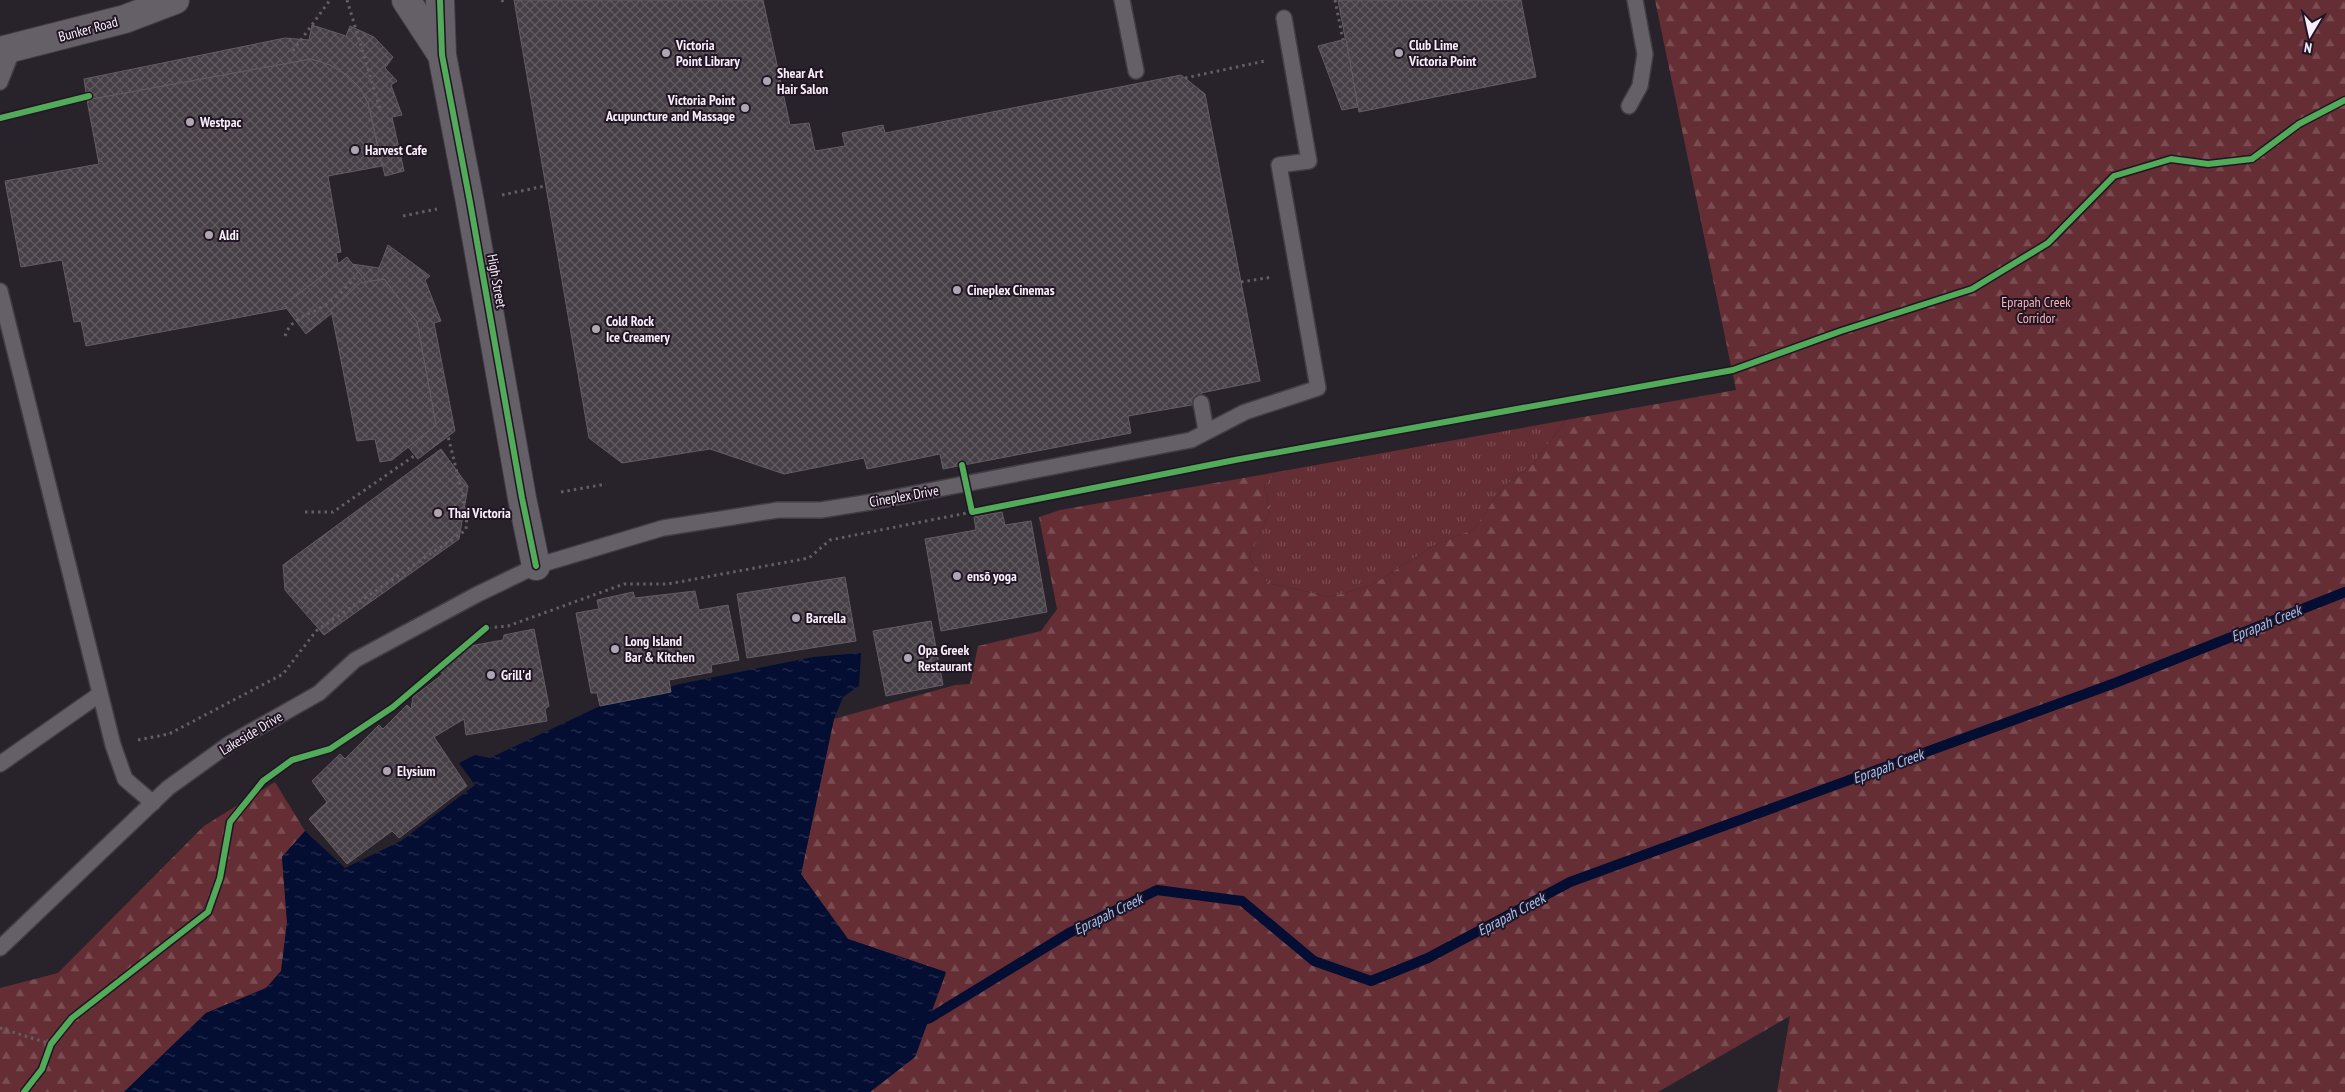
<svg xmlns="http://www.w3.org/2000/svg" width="2345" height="1092" font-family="'PT Sans Narrow',sans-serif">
  <defs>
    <pattern id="grass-tufts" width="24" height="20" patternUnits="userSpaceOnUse" patternTransform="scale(1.25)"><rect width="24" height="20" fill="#642e34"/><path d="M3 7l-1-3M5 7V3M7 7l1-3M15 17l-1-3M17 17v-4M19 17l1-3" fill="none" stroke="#7b4d52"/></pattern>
    <pattern id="forest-firs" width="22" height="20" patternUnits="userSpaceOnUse" patternTransform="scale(1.25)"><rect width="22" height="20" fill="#642e34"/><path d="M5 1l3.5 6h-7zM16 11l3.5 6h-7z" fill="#7b4d52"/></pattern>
    <pattern id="water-ripples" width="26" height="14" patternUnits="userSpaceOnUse" patternTransform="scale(1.25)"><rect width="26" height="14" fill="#040d32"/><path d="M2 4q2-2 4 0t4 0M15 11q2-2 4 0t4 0" fill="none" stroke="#293150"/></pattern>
    <pattern id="building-cross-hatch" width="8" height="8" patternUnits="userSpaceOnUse" patternTransform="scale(1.25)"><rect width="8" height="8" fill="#464046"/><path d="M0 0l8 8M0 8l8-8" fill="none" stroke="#615c61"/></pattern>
  </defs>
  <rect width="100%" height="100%" fill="#28222a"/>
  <polygon fill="url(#grass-tufts)" points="1566,420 1533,464 1503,487 1474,529 1433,546 1372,585 1330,597 1268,583 1249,557 1270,511 1264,485 1277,472"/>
  <g fill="url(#forest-firs)">
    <polygon points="1655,0 2345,0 2345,1092 1777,1092 1790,1016 1658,1092 870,1092 915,1057 946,973 848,939 801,874 834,719 955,685 970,684 978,646 1041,631 1057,609 1039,517 1060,510 1277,472 1264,485 1270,511 1249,557 1268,583 1330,597 1372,585 1433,546 1474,529 1503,487 1533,464 1566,420 1736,390"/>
    <polygon points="275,782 305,831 282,857 287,922 282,971 266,988 206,1013 124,1092 0,1092 0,988 58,973 204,826"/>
  </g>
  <polygon fill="url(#water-ripples)" points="861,653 859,686 843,697 834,719 801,874 848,939 946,972 915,1057 870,1092 124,1092 206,1013 266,988 281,971 287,922 282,857 305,831 345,868 401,841 475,785 459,763 475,755 490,758 600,706 680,684 813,657"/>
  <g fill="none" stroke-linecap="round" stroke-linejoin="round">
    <polyline stroke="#040d32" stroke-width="10" points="918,1022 930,1018 1069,933 1157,890 1242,901 1314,961 1371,981 1428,958 1570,882 2115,683 2345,592"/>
  </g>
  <g fill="url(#building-cross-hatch)" stroke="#645c62">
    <polygon points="514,0 763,0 790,125 809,123 815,151 845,146 842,133 883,125 885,133 1181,75 1205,94 1260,381 1201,393 1203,403 1128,416 1131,433 943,469 940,454 867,469 864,458 784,474 710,449 622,463 589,438"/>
    <polygon points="1338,0 1521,0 1536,77 1359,112"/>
    <polygon points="312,25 346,36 350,26 374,37 393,57 385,68 397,81 391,85 402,115 392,117 404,171 385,176 368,103 360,88 347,75 330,65 311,59 87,100 84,79 285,38 309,40"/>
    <polygon points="1346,39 1358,107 1342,110 1318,46"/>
    <polygon points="311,59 330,65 347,75 360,88 368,103 382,166 328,176 341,252 336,253 340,273 321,302 86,346 81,321 74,322 62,260 21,267 5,181 99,164 87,100"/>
    <polygon points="388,245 430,276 425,280 441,321 434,323 455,431 418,459 408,447 436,425 417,322 384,279 366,282 352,264 379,268"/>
    <polygon points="347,257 368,284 306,334 284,305"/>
    <polygon points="384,279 417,322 436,425 392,460 380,462 375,439 357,441 331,310 360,283"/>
    <polygon points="441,449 468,486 459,539 324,635 285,590 283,565"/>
    <polygon points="1002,512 1005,525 1031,521 1047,612 941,631 925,539 976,530 974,517"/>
    <polygon points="845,577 856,641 747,658 737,594"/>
    <polygon points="695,591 699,610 728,605 739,660 711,665 712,672 669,680 671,692 600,706 597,693 591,693 576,613 599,609 597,600 633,592 635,598"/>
    <polygon points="931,621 943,685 886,696 873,631"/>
    <polygon points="534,629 549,706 545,709 547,721 466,735 464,719 434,737 467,786 399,838 392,831 347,864 309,819 327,802 312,781 340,754 345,759 379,725 383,729 407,705 411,709 413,697 443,674 438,670 470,646 503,640 504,635"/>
  </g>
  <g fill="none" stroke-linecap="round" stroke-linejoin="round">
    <defs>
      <g id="service">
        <polyline points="1122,0 1136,71"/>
        <polyline points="0,82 13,49"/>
        <polyline points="1629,106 1640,86 1645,54 1635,0"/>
        <polyline points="0,291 113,745 125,779 153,803"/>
        <polyline points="1201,403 1206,430"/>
        <polyline points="0,764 100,694"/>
        <polyline points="0,948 168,788 229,744 319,693 355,660 478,594 536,566 663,528 778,510 821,510 871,502 1191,440 1245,412 1318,388 1279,165 1309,161 1284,18"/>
      </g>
      <g id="minor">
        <polyline points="406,0 442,55"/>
        <polyline points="440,0 442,55 470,202 522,498 536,566"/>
      </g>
      <polyline id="secondary" points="0,51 125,19 175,0"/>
    </defs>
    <use href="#service" stroke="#423d44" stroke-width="18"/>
    <use href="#minor" stroke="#423d44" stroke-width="30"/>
    <use href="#secondary" stroke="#423d44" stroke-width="30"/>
    <g stroke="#635e64" stroke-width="3" stroke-dasharray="2.5 4" stroke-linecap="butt">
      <polyline points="347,0 381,112"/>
      <polyline points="502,0 503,2"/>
      <polyline points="1335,0 1343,40"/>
      <polyline points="293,51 330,0"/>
      <polyline points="1185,78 1265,61"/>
      <polyline points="0,118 89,96"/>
      <polyline points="502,195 545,186"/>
      <polyline points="403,216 437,209"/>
      <polyline points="1241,282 1273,277"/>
      <path d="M 285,336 C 291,318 307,316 322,307 C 334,300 345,288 355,278"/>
      <polyline points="561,492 606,484"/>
      <polyline points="305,512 333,512 414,456"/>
      <polyline points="138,740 169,734 283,674 316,631 466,530 467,513 447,432"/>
      <polyline points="0,1028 51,1044"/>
      <polyline points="24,1092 42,1069 51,1044 72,1018 208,912 220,878 230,822 263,781 292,760 330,749 393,707 486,628 508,626 624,584 668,584 809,558 830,540 972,512"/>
    </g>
    <use href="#service" stroke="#656067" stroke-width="15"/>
    <use href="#minor" stroke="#656067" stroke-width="28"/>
    <use href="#secondary" stroke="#656067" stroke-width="28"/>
    <defs>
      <g id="cycleway">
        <polyline points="440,0 442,55 470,202 522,498 536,566"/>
        <polyline points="0,118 89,96"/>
        <polyline points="962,465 972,512 1235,460 1733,370 1841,331 1972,289 2048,243 2114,176 2171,159 2208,164 2252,159 2299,124 2345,100"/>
        <polyline points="24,1092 42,1069 51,1044 72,1018 208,912 220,878 230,822 263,781 292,760 330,749 393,707 486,628"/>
      </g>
    </defs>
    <use href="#cycleway" stroke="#211524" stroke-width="9"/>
    <use href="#cycleway" stroke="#51ab58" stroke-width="6"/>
  </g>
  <g fill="#aea7b1" stroke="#211524" stroke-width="2">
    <circle cx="666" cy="53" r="5"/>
    <circle cx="1399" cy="53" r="5"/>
    <circle cx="767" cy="81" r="5"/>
    <circle cx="745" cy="108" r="5"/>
    <circle cx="190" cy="122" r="5"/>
    <circle cx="355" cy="150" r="5"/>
    <circle cx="209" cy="235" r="5"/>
    <circle cx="957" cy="290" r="5"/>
    <circle cx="596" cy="329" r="5"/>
    <circle cx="438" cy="513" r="5"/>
    <circle cx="957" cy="576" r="5"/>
    <circle cx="796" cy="618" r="5"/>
    <circle cx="615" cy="649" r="5"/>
    <circle cx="908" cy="658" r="5"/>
    <circle cx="491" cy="675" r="5"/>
    <circle cx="387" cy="771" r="5"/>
  </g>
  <g text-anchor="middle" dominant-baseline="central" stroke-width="4" stroke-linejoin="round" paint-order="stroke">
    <g font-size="14" fill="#f6eef9" stroke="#211524">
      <text transform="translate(88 29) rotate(-15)">Bunker Road</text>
      <text transform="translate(497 281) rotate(80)">High Street</text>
      <text transform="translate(904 496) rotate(-10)">Cineplex Drive</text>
      <text transform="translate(251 733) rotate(-31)">Lakeside Drive</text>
    </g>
    <g font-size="14" font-weight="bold" fill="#f6eef9" stroke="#211524" text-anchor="start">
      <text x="676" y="45">Victoria<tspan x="676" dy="16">Point Library</tspan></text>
      <text x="1409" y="45">Club Lime<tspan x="1409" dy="16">Victoria Point</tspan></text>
      <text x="777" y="73">Shear Art<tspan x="777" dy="16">Hair Salon</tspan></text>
      <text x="735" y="100" text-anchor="end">Victoria Point<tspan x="735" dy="16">Acupuncture and Massage</tspan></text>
      <text x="200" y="122">Westpac</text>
      <text x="365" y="150">Harvest Cafe</text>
      <text x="219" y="235">Aldi</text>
      <text x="967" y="290">Cineplex Cinemas</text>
      <text x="606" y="321">Cold Rock<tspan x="606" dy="16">Ice Creamery</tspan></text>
      <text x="448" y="513">Thai Victoria</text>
      <text x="967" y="576">ensō yoga</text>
      <text x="806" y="618">Barcella</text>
      <text x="625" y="641">Long Island<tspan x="625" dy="16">Bar &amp; Kitchen</tspan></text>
      <text x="918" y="650">Opa Greek<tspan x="918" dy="16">Restaurant</tspan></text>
      <text x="501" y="675">Grill'd</text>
      <text x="397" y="771">Elysium</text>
    </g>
    <g font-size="14" fill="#f9b4b6" stroke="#211524">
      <text x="2036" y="302">Eprapah Creek<tspan x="2036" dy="16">Corridor</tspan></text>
    </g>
    <g font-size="15" font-style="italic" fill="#a1c2f5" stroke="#211524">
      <text transform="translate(2266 623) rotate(-22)">Eprapah Creek</text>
      <text transform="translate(1888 766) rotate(-20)">Eprapah Creek</text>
      <text transform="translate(1108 914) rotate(-26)">Eprapah Creek</text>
      <text transform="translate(1511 914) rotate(-28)">Eprapah Creek</text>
    </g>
  </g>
  <g transform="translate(2310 35) rotate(189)" stroke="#211524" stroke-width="4" paint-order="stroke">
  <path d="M0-4L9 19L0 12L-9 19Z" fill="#f6eef9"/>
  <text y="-8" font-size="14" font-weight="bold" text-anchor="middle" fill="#f6eef9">N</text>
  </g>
</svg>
